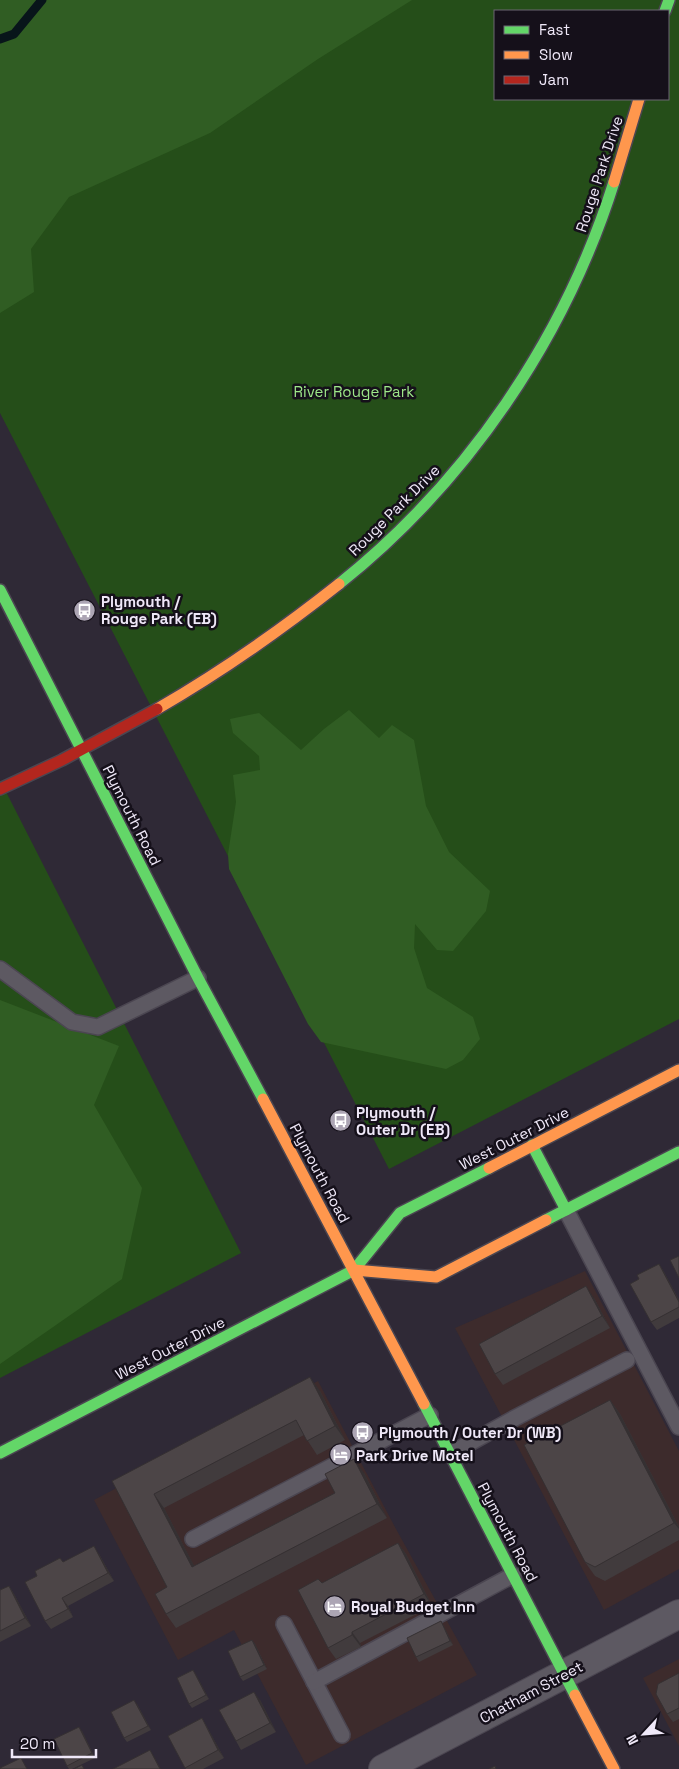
<svg xmlns="http://www.w3.org/2000/svg" width="679" height="1769" font-family="'Space Grotesk',sans-serif">
  <rect width="100%" height="100%" fill="#2f2936"/>
  <g fill="#3d2b2c">
    <polygon points="585,1271 679,1451 679,1569 604,1610 455,1328"/>
    <polygon points="318,1381 396,1529 477,1675 306,1765 234,1630 178,1660 94,1500"/>
    <polygon points="679,1659 679,1746 643,1678"/>
  </g>
  <g fill="#254e19" fill-rule="evenodd">
    <path d="M 0,0 L 679,0 L 679,1019 L 389,1169 L 0,413 ZM 495,11 L 668,11 L 668,99 L 495,99 Z"/>
    <polygon points="0,780 241,1253 0,1378"/>
  </g>
  <g fill="#305d23">
    <polygon points="0,0 412,0 318,59 210,133 69,197 31,249 34,292 0,313"/>
    <polygon points="349,710 379,738 392,725 414,740 426,806 449,852 490,891 486,911 453,951 437,950 415,924 414,948 427,988 473,1017 480,1039 463,1060 446,1069 321,1042 308,1024 229,869 228,854 236,802 233,775 260,770 259,756 233,733 230,719 259,713 301,750 324,729"/>
    <polygon points="0,1000 119,1046 94,1105 142,1188 122,1279 0,1364"/>
  </g>
  <g fill="none" stroke-linecap="round" stroke-linejoin="round">
    <polyline stroke="#08151a" stroke-width="9" points="0,39 14,34 42,0"/>
    <defs>
      <g id="lane">
        <polyline points="0,969 72,1022 98,1027 198,978"/>
        <polyline points="566,1210 679,1427"/>
        <polyline points="450,1454 513,1419 627,1360"/>
        <polyline points="193,1539 430,1415"/>
        <polyline points="284,1624 342,1735"/>
        <polyline points="314,1682 513,1575"/>
      </g>
      <polyline id="street" points="383,1769 679,1614"/>
      <g id="fast">
        <polyline points="665,11 669,0"/>
        <path d="M 339,584 C 467,482 565,338 614,182"/>
        <polyline points="0,590 198,978 263,1099"/>
        <polyline points="532,1145 566,1210"/>
        <polyline points="546,1220 679,1152"/>
        <polyline points="424,1404 575,1695"/>
        <polyline points="0,1453 354,1270 400,1213 489,1168"/>
      </g>
      <g id="slow">
        <polyline points="614,182 639,99"/>
        <path d="M 157,709 C 221,672 281,630 339,584"/>
        <polyline points="263,1099 424,1404"/>
        <polyline points="489,1168 679,1070"/>
        <polyline points="354,1270 436,1277 546,1220"/>
        <polyline points="575,1695 614,1769"/>
      </g>
      <polyline id="jam" points="0,789 62,760 157,709"/>
    </defs>
    <use href="#lane" stroke="#4b4651" stroke-width="18"/>
    <use href="#street" stroke="#4b4651" stroke-width="30"/>
    <use href="#fast" stroke="#4b4651" stroke-width="14"/>
    <use href="#slow" stroke="#4b4651" stroke-width="14"/>
    <use href="#jam" stroke="#4b4651" stroke-width="14"/>
    <use href="#lane" stroke="#5d5962" stroke-width="15"/>
    <use href="#street" stroke="#5d5962" stroke-width="28"/>
    <use href="#fast" stroke="#63d668" stroke-width="11"/>
    <use href="#slow" stroke="#ff974d" stroke-width="11"/>
    <use href="#jam" stroke="#b3261e" stroke-width="11"/>
  </g>
  <g fill="#413b3d">
    <polygon points="659,1264 664,1272 679,1300 679,1318 657,1330 651,1322 639,1279"/>
    <polygon points="594,1298 610,1328 503,1385 495,1374"/>
    <polygon points="320,1391 345,1440 317,1455 304,1435 164,1508 194,1566 335,1493 364,1473 387,1518 176,1628 166,1614 167,1587 112,1481"/>
    <polygon points="610,1400 620,1414 679,1527 679,1540 605,1581 595,1576 585,1562"/>
    <polygon points="398,1543 406,1554 432,1606 360,1643 361,1647 336,1659 328,1648 322,1583"/>
    <polygon points="99,1554 114,1581 68,1606 73,1617 51,1629 45,1621 63,1562"/>
    <polygon points="9,1586 14,1594 31,1626 0,1642 0,1590"/>
    <polygon points="441,1621 453,1645 419,1662 416,1657"/>
    <polygon points="252,1640 255,1644 267,1669 243,1681 240,1677"/>
    <polygon points="193,1670 209,1699 192,1708 189,1704"/>
    <polygon points="679,1673 679,1719 673,1722 667,1714"/>
    <polygon points="260,1700 276,1732 241,1750 236,1741"/>
    <polygon points="137,1704 151,1730 127,1742 124,1738"/>
    <polygon points="202,1718 207,1727 224,1758 203,1769 186,1769 168,1736"/>
    <polygon points="82,1731 95,1758 72,1769 69,1769 67,1766"/>
  </g>
  <g fill="#353032">
    <polygon points="659,1264 664,1272 679,1300 679,1302"/>
    <polygon points="586,1286 594,1298 610,1328 602,1316"/>
    <polygon points="310,1377 320,1391 345,1440 335,1426"/>
    <polygon points="610,1400 620,1414 679,1527 679,1529 674,1523"/>
    <polygon points="354,1459 364,1473 387,1518 377,1504"/>
    <polygon points="154,1494 164,1508 202,1581 192,1567"/>
    <polygon points="398,1543 406,1554 432,1606 424,1594"/>
    <polygon points="94,1546 99,1554 114,1581 108,1573"/>
    <polygon points="9,1586 14,1594 31,1626 25,1618"/>
    <polygon points="62,1598 68,1606 73,1617 68,1609"/>
    <polygon points="441,1621 453,1645 450,1641"/>
    <polygon points="352,1632 360,1643 361,1647 352,1635"/>
    <polygon points="252,1640 255,1644 267,1669 264,1665"/>
    <polygon points="193,1670 196,1674 209,1699 206,1695"/>
    <polygon points="254,1692 260,1700 276,1732 270,1723"/>
    <polygon points="134,1700 137,1704 151,1730 148,1726"/>
    <polygon points="202,1718 207,1727 224,1758 218,1750"/>
    <polygon points="79,1727 82,1731 95,1758 92,1753"/>
    <polygon points="150,1750 155,1758 161,1769 160,1769"/>
  </g>
  <g fill="#4c4547" stroke="#353032">
    <polygon points="679,1256 679,1278 670,1260"/>
    <polygon points="659,1264 679,1302 679,1307 651,1322 630,1284 639,1279 637,1275"/>
    <polygon points="586,1286 602,1316 495,1374 479,1344"/>
    <polygon points="310,1377 335,1426 307,1441 296,1420 154,1494 192,1567 335,1493 325,1474 354,1459 377,1504 166,1614 155,1594 167,1587 112,1481"/>
    <polygon points="610,1400 674,1523 595,1567 585,1562 524,1445"/>
    <polygon points="398,1543 424,1594 352,1632 352,1635 328,1648 298,1590 318,1579 322,1583"/>
    <polygon points="94,1546 108,1573 62,1598 68,1609 45,1621 25,1582 37,1576 35,1571 60,1558 63,1562"/>
    <polygon points="9,1586 25,1618 0,1631 0,1590"/>
    <polygon points="441,1621 450,1641 416,1657 407,1638"/>
    <polygon points="252,1640 264,1665 240,1677 228,1651"/>
    <polygon points="193,1670 206,1695 189,1704 177,1678"/>
    <polygon points="679,1673 679,1708 667,1714 656,1694 658,1684"/>
    <polygon points="254,1692 270,1723 236,1741 219,1710"/>
    <polygon points="134,1700 148,1726 124,1738 111,1712"/>
    <polygon points="202,1718 218,1750 185,1768 168,1736"/>
    <polygon points="79,1727 92,1753 67,1766 54,1739"/>
    <polygon points="150,1750 160,1769 113,1769"/>
    <polygon points="21,1758 27,1769 0,1769 0,1768"/>
    <polygon points="82,1765 84,1769 74,1769"/>
    <polygon points="495,1766 496,1769 489,1769"/>
  </g>
  <defs>
    <symbol id="bus-disc" viewBox="-11 -11 22 22"><circle r="9.5" fill="#aca5b4" stroke="#15101a"/><path d="M-5-6H5V4H4V6H2V4H-2V6H-4V4H-5ZM-3.5-4V0h7V-4ZM-3.5 1.2v1.5H-2V1.2ZM2 1.2v1.5H3.5V1.2Z" fill="#fff"/></symbol>
    <symbol id="hotel-disc" viewBox="-11 -11 22 22"><circle r="9.5" fill="#aca5b4" stroke="#15101a"/><path d="M-6-4.5h1.5V1H6V5H4.5V3h-9V5H-6ZM-4 0a1.8 1.8 0 1 1 3.6 0ZM.5 0V-2.5h3Q6-2.5 6 0Z" fill="#fff"/></symbol>
  </defs>
  <g fill-rule="evenodd">
    <use href="#bus-disc" x="72" y="598" width="25" height="25"/>
    <use href="#bus-disc" x="328" y="1108" width="25" height="25"/>
    <use href="#bus-disc" x="350" y="1420" width="25" height="25"/>
    <use href="#hotel-disc" x="328" y="1442" width="25" height="25"/>
    <use href="#hotel-disc" x="322" y="1594" width="25" height="25"/>
  </g>
  <g text-anchor="middle" dominant-baseline="central" stroke-width="5" stroke-linejoin="round" paint-order="stroke">
    <g font-size="15" fill="#efe8f8" stroke="#15101a">
      <text transform="translate(599 174) rotate(-72)">Rouge Park Drive</text>
      <text transform="translate(394 510) rotate(-45)">Rouge Park Drive</text>
      <text transform="translate(132 815) rotate(63)">Plymouth Road</text>
      <text transform="translate(514 1138) rotate(-27)">West Outer Drive</text>
      <text transform="translate(320 1173) rotate(62)">Plymouth Road</text>
      <text transform="translate(170 1348) rotate(-27)">West Outer Drive</text>
      <text transform="translate(508 1532) rotate(62)">Plymouth Road</text>
      <text transform="translate(531 1692) rotate(-28)">Chatham Street</text>
    </g>
    <g font-size="15" fill="#9ee889" stroke="#15101a">
      <text x="354" y="391">River Rouge Park</text>
    </g>
    <g font-size="15" font-weight="bold" fill="#efe8f8" stroke="#15101a" text-anchor="start">
      <text x="101" y="601">Plymouth /<tspan x="101" dy="17">Rouge Park (EB)</tspan></text>
      <text x="356" y="1112">Plymouth /<tspan x="356" dy="17">Outer Dr (EB)</tspan></text>
      <text x="379" y="1432">Plymouth / Outer Dr (WB)</text>
      <text x="356" y="1455">Park Drive Motel</text>
      <text x="351" y="1606">Royal Budget Inn</text>
    </g>
  </g>
  <rect x="494" y="10" width="175" height="90" fill="#15101a" stroke="#6c6673"/>
  <rect x="504" y="26" width="25" height="8" fill="#63d668" stroke="#6c6673"/>
  <text x="539" y="35" font-size="15" fill="#efe8f8">Fast</text>
  <rect x="504" y="51" width="25" height="8" fill="#ff974d" stroke="#6c6673"/>
  <text x="539" y="60" font-size="15" fill="#efe8f8">Slow</text>
  <rect x="504" y="76" width="25" height="8" fill="#b3261e" stroke="#6c6673"/>
  <text x="539" y="85" font-size="15" fill="#efe8f8">Jam</text>
  <g transform="translate(644 1734) rotate(244)" stroke="#15101a" stroke-width="4" paint-order="stroke">
  <path d="M0-4L9 19L0 12L-9 19Z" fill="#efe8f8"/>
  <text y="-8" font-size="14" font-weight="bold" text-anchor="middle" fill="#efe8f8">N</text>
  </g>
  <path d="M12 1749v8h84v-8" fill="none" stroke="#efe8f8" stroke-width="2.5"/>
  <text x="20" y="1749" font-size="15" fill="#efe8f8" stroke="#15101a" stroke-width="4" paint-order="stroke">20 m</text>
</svg>
